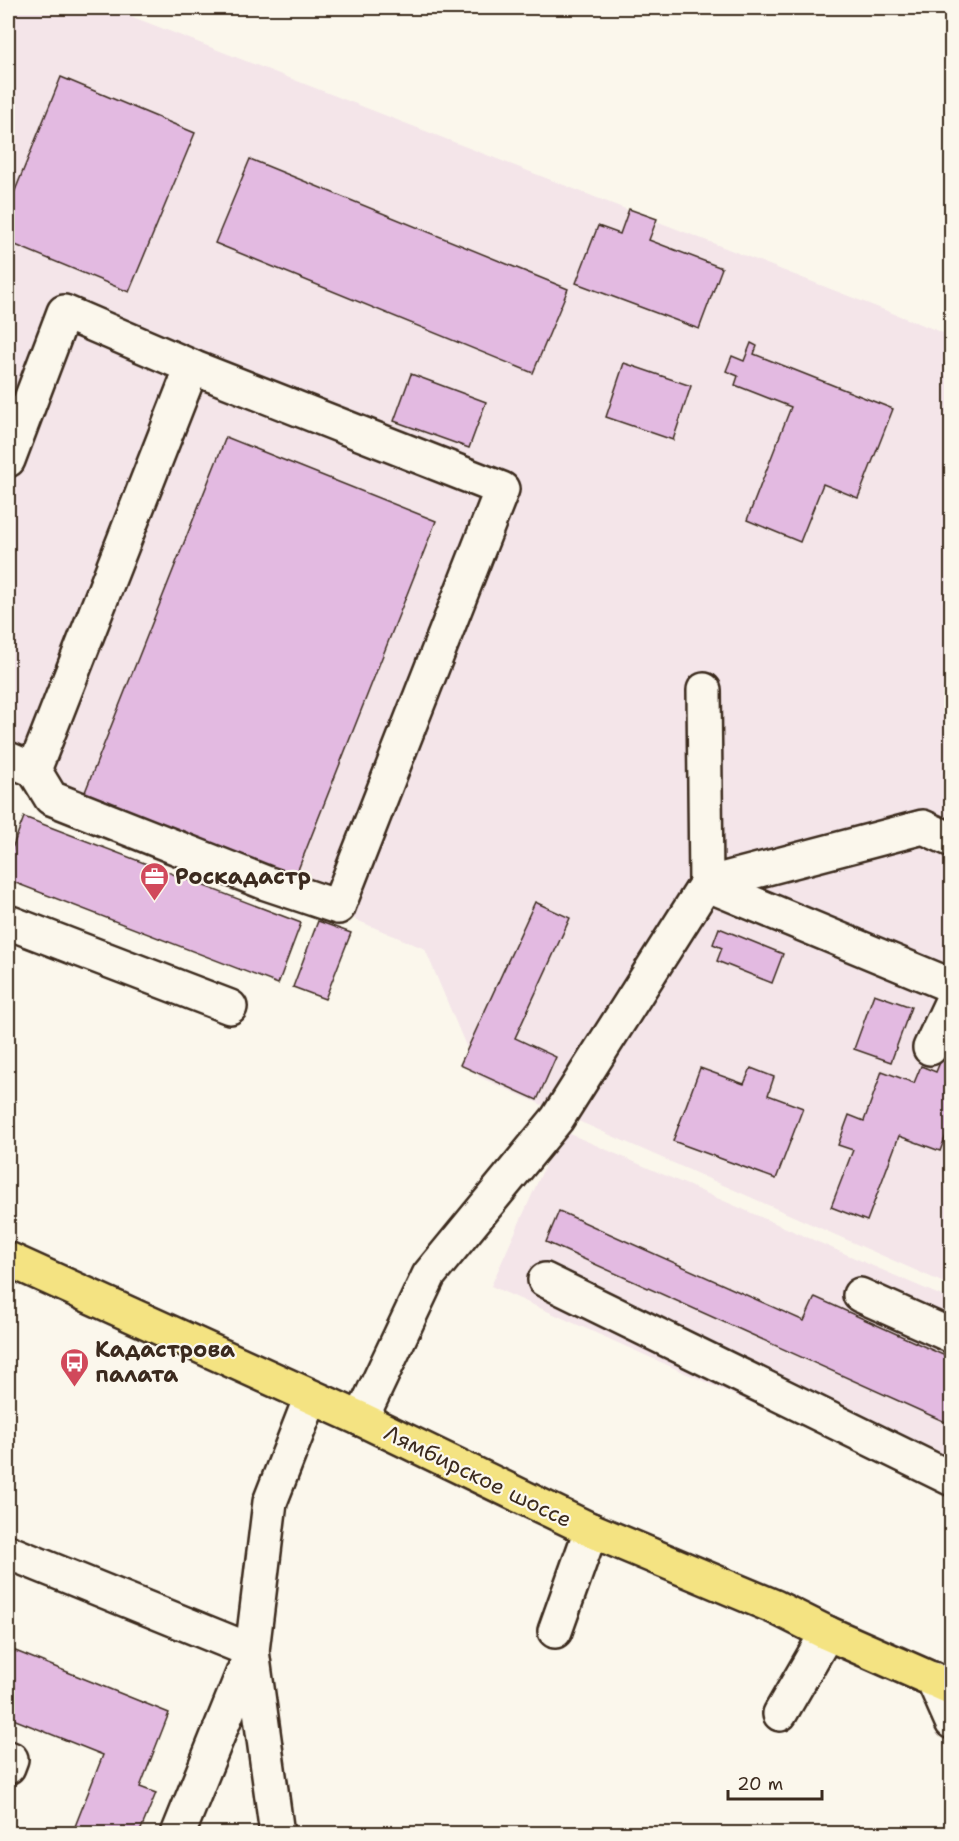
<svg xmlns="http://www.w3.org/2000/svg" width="959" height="1841" font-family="'Shantell Sans',sans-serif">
  <rect width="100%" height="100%" fill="#fbf7ec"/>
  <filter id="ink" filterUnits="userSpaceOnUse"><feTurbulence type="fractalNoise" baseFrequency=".0167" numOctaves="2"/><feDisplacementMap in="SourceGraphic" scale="12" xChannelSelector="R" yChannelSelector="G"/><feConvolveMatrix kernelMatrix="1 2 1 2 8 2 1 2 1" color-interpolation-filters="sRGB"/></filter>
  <g filter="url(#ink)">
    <g fill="#f4e5e9">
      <polygon points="8,8 110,8 951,336 951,1286 479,1077 425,949 8,773"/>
      <polygon points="561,1130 951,1300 951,1492 491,1286"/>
    </g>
    <g fill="#e3bae1" stroke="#3b2a1e" stroke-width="1.5">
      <polygon points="61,77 195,133 129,292 8,242 8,208"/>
      <polygon points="250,159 568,289 533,373 215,243"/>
      <polygon points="629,209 657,219 649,240 722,268 699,329 576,283 598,226 620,234"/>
      <polygon points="751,343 757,346 754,354 893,409 858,498 823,484 800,542 747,520 791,407 735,385 738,376 726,371 732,356 744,361"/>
      <polygon points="624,363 691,386 673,440 606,417"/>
      <polygon points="411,374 486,402 469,448 394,421"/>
      <polygon points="226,437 436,521 294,880 83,797"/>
      <polygon points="24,817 301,923 278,984 8,880 8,859"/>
      <polygon points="535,902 570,918 515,1038 556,1057 537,1100 460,1065"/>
      <polygon points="318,921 351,933 325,999 293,987"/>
      <polygon points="719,928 783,954 772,983 717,961 722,948 713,944"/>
      <polygon points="874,994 911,1007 891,1062 854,1049"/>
      <polygon points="947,1045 952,1047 952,1120 940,1151 899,1136 867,1221 831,1207 853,1150 838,1145 849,1115 864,1121 882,1071 914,1083 921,1066 936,1072"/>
      <polygon points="700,1068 744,1084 751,1068 774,1077 768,1095 803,1108 776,1179 673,1141"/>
      <polygon points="559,1211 804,1321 815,1297 952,1359 952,1425 546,1242"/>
      <polygon points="8,1648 169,1713 140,1787 156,1793 139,1834 72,1834 103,1755 8,1717"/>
    </g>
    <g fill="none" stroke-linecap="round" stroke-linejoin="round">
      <defs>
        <g id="minor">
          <polyline points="8,460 64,312 192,367 34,770 8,759"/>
          <polyline points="34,770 51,798 266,883 338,907 502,489 192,367"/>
          <polyline points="706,884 952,986"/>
          <polyline points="706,884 923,827 952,840"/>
          <polyline points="8,922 230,1007"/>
          <polyline points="930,1048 952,1001"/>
          <polyline points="545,1280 952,1479"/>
          <polyline points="860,1295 952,1336"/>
          <polyline points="361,1419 429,1275 557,1119 706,884 704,690"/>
          <polyline points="8,1552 252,1651 178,1834"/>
          <polyline points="555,1631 591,1530"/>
          <polyline points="933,1679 952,1722"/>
          <polyline points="780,1714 827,1633"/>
          <polyline points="8,1758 11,1759 8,1767"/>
          <polyline points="277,1834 252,1651 270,1502 311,1397"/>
        </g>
        <polyline id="major" points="8,1259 361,1419 591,1530 775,1607 827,1633 952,1688"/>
      </defs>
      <use href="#minor" stroke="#3b2a1e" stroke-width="38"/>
      <use href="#major" stroke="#3b2a1e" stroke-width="38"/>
      <use href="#minor" stroke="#fbf7ec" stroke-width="33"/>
      <use href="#major" stroke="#f4e382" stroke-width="33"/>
    </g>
  </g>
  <defs>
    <symbol id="office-pin" viewBox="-11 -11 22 30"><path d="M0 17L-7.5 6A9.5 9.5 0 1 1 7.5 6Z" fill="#d1495b" stroke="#fbf7ec"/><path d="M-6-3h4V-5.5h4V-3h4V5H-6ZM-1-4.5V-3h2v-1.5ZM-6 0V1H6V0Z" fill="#fff"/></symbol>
    <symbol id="bus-pin" viewBox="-11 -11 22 30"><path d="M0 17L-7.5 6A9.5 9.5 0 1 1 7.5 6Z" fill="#d1495b" stroke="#fbf7ec"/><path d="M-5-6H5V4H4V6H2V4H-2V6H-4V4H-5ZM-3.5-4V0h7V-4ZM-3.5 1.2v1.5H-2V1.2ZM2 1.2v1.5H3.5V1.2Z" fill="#fff"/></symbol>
  </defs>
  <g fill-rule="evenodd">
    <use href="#office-pin" x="138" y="860" width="33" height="45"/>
    <use href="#bus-pin" x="58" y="1346" width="33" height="45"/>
  </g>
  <g text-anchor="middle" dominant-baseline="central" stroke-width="4.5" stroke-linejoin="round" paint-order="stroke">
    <g font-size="22" font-weight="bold" fill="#3b2a1e" stroke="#fbf7ec" text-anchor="start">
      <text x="175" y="876">Роскадастр</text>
      <text x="95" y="1349">Кадастрова<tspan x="95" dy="25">палата</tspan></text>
    </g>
    <g font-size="22" fill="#3b2a1e" stroke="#fbf7ec">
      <text transform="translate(478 1476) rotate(26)">Лямбирское шоссе</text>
    </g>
  </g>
  <rect width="959" height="1841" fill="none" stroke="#fbf7ec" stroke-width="30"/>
  <rect x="15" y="15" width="929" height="1811" fill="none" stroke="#3b2a1e" stroke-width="2" filter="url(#ink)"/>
  <path d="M728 1790v9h94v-9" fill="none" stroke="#3b2a1e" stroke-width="3"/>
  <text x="737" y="1790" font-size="18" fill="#3b2a1e" stroke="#fbf7ec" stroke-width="4.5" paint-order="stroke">20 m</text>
</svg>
